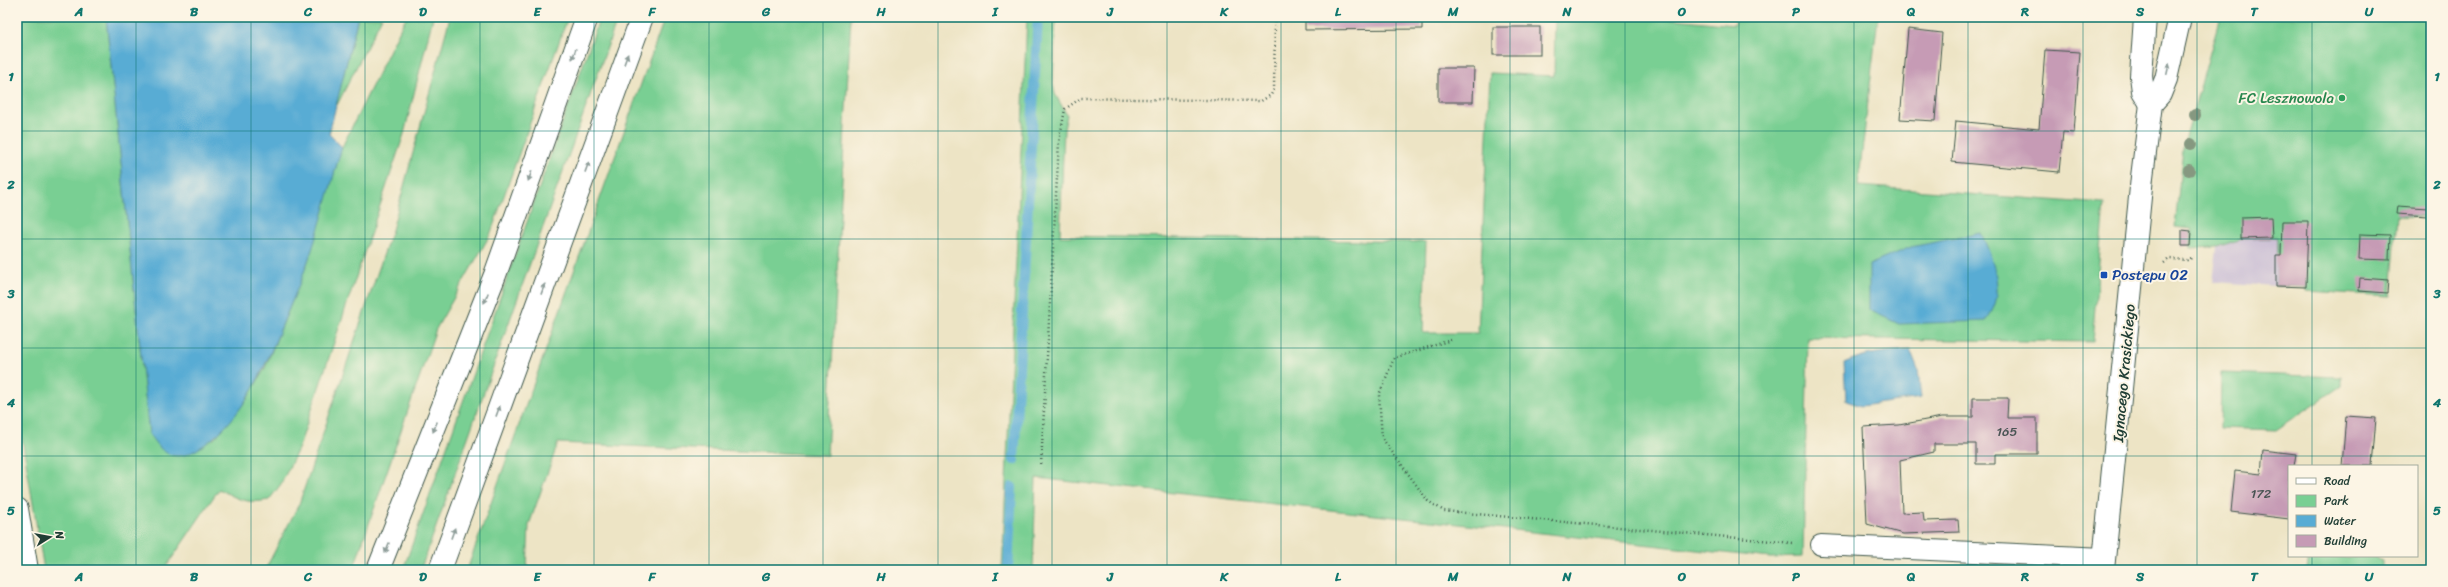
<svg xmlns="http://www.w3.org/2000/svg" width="2448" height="587" font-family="Sriracha,sans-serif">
  <rect width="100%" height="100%" fill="#fcf5e5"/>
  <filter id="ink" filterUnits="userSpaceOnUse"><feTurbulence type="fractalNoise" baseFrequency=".025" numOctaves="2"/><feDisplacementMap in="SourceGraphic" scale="8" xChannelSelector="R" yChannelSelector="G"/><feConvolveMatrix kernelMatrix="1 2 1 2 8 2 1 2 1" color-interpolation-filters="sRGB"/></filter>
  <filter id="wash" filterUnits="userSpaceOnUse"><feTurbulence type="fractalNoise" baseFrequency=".012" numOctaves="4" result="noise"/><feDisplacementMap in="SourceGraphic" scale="16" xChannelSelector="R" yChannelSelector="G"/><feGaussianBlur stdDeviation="0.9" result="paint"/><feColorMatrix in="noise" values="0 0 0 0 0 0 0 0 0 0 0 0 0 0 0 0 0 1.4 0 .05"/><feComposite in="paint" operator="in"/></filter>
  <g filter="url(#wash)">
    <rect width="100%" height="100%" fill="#ede4c5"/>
    <polygon fill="#cbbfd5" points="2277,238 2276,286 2213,282 2217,247 2241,239"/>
    <g fill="#79cf93" stroke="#4c8664">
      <path d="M 17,17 L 106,17 L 149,434 L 214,439 L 246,401 L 265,368 L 307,264 L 342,147 L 406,17 L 433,17 L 404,134 L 299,447 L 281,484 L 269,500 C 247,504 239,500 219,489 L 164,570 L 44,570 L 17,408 Z"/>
      <polygon points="358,17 382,17 335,109"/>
      <polygon points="450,17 568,17 490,235 436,329 353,570 265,570 299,504 392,230"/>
      <polygon points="600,17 618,17 426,555 420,570 403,570"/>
      <polygon points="665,17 851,17 827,455 558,443 529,525 527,570 467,570"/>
      <polygon points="1027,17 1056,17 1053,83 1055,94 1067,115 1064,129 1060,236 1426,242 1423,333 1478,333 1490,73 1554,76 1555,17 1655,17 1734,25 1735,17 1878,17 1858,186 2104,204 2092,342 1808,338 1803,557 1770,558 1036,478 1033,570 1002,570"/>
      <polygon points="2220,17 2431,17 2431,217 2397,216 2391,296 2306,291 2305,287 2276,286 2277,238 2241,239 2217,247 2191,248 2192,229 2175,227 2183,148"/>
      <polygon points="2221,373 2341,377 2341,386 2276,430 2220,428"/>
      <polygon points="2309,556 2374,556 2383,562 2383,570 2307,570"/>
    </g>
    <g fill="#58acd4" stroke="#3c7484">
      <path d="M 106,17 L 358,17 L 329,134 L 342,147 C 330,186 321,226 307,264 C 300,284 291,303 283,323 C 264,369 244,419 201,447 C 177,463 164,457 149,434 Z"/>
      <path d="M 1981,233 C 1990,252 2002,283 1995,304 C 1993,310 1989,316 1986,321 L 1899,324 L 1869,310 L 1869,265 L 1911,247 Z"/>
      <path d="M 1910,350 L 1918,370 L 1921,398 L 1861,406 L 1846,401 L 1844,363 C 1864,353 1888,351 1910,350 Z"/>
    </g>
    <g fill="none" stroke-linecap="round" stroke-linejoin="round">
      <g stroke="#58acd4" stroke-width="10">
        <polyline points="1014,460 1038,17"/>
        <polyline points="1008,570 1012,487"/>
      </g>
    </g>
    <g id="blocks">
      <g fill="#c69bb5">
        <polygon points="1305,17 1422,17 1422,29 1305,30"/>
        <rect x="1493" y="27" width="47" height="28"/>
        <polygon points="1908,29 1942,33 1935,121 1900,119"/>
        <polygon points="2045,50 2080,52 2074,133 2063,132 2059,172 1952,162 1956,121 2039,129"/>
        <polygon points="1438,68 1474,68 1473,102 1438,102"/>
        <polygon points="2397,206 2428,208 2428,216 2396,214"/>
        <polygon points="2271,217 2272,238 2241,239 2241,218"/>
        <polygon points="2282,221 2308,221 2306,287 2276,286 2276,255 2281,255"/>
        <polygon points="2182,230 2191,231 2190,246 2182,246"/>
        <polygon points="2360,234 2390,235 2389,260 2359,259"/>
        <polygon points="2360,278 2389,280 2388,293 2359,291"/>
        <polygon points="1973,398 2008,398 2007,418 2037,418 2037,454 1995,454 1995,464 1976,464 1976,444 1934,444 1934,452 1900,460 1902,513 1923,512 1924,521 1958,520 1959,532 1903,534 1867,524 1863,427 1899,425 1942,417 1973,417"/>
        <polygon points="2346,416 2376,418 2372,466 2342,466"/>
        <polygon points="2263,450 2296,454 2294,466 2289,466 2289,519 2231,512 2235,471 2261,474"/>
      </g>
    </g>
  </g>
  <g filter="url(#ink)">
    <use href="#blocks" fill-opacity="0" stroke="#3e564a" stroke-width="1"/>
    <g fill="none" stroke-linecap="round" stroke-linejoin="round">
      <defs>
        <polyline id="service" points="1821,545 2105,558"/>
        <g id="tertiary">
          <polyline points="2145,17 2141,76 2143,91 2151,104"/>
          <polyline points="2103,570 2142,177 2151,104 2160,94 2166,79 2180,17"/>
        </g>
        <g id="motorway">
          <polyline points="17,509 27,570"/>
          <polyline points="378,570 495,275 587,17"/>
          <polyline points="440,570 642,17"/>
        </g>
      </defs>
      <use href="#service" stroke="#3e564a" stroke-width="22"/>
      <use href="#tertiary" stroke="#3e564a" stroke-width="24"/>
      <use href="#motorway" stroke="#3e564a" stroke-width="24"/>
      <g stroke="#3e564a" stroke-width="2.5" stroke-dasharray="1 3" stroke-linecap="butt">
        <polyline points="2164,263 2169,259 2187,260 2194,257"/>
        <polyline points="1451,340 1394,358 1379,395 1382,438 1428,501 1444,511 1793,543"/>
        <polyline points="1041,464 1059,142 1065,109 1081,98 1261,101 1271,95 1274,89 1275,17"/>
      </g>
      <use href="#service" stroke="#fff" stroke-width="20"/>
      <use href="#tertiary" stroke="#fff" stroke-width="22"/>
      <use href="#motorway" stroke="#fff" stroke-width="22"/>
    </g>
    <g fill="#869880">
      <circle cx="2195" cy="115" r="6"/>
      <circle cx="2191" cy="144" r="6"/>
      <circle cx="2189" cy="170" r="6"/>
    </g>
    <defs><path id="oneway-solid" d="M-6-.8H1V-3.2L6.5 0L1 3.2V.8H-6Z"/></defs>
    <g fill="#8f9e9a">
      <use href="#oneway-solid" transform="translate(574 54) rotate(110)"/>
      <use href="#oneway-solid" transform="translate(626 59) rotate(-70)"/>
      <use href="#oneway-solid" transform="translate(2168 69) rotate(-77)"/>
      <use href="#oneway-solid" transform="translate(587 167) rotate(-70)"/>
      <use href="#oneway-solid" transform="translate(530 176) rotate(110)"/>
      <use href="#oneway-solid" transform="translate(543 289) rotate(-70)"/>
      <use href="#oneway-solid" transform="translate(486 298) rotate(112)"/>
      <use href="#oneway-solid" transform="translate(498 411) rotate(-70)"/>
      <use href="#oneway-solid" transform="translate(435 427) rotate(112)"/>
      <use href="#oneway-solid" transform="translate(453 533) rotate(-70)"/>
      <use href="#oneway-solid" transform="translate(387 548) rotate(112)"/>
    </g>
  </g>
  <path fill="none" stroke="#0f766e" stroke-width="1" stroke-opacity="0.55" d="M 136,17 L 136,570M 251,17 L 251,570M 365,17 L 365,570M 480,17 L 480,570M 594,17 L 594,570M 709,17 L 709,570M 823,17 L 823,570M 938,17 L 938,570M 1052,17 L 1052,570M 1167,17 L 1167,570M 1281,17 L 1281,570M 1396,17 L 1396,570M 1510,17 L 1510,570M 1625,17 L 1625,570M 1739,17 L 1739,570M 1854,17 L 1854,570M 1968,17 L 1968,570M 2083,17 L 2083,570M 2197,17 L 2197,570M 2312,17 L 2312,466M 17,131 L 2431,131M 17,239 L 2431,239M 17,348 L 2431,348M 17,456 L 2431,456M 2312,556 L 2312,570"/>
  <circle fill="#2e9e5b" stroke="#fcf5e5" stroke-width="1.5" cx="2342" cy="98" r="4"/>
  <rect fill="#1a4fb4" stroke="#fcf5e5" stroke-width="1.5" x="2100" y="271" width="8" height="8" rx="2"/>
  <g text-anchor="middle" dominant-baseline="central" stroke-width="4" stroke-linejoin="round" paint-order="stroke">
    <g font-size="13" fill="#495454">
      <text x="2007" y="431">165</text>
      <text x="2261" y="493">172</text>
    </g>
    <g font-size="15" fill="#27864d" stroke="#fcf5e5" text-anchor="end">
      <text x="2334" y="98">FC Lesznowola</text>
    </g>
    <g font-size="15" fill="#164399" stroke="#fcf5e5" text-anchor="start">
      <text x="2112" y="275">Postępu 02</text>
    </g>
    <g font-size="15" fill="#1f3d34" stroke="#fcf5e5">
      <text transform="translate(2124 373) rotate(-85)">Ignacego Krasickiego</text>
    </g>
  </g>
  <rect width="2448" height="587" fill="none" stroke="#fcf5e5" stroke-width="44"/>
  <rect x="2288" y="465" width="130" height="92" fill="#fcf5e5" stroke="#a4ab9e"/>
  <rect x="2296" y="478" width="20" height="6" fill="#ffffff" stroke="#a4ab9e"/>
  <text x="2324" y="485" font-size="12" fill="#1f3d34">Road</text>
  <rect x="2296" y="495" width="20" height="12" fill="#79cf93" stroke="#a4ab9e"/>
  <text x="2324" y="505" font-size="12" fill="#1f3d34">Park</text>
  <rect x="2296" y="515" width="20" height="12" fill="#58acd4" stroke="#a4ab9e"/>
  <text x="2324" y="525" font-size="12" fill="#1f3d34">Water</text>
  <rect x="2296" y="535" width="20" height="12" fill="#c69bb5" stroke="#a4ab9e"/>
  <text x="2324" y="545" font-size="12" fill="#1f3d34">Building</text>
  <g transform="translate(50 537) rotate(79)" stroke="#fcf5e5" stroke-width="3" paint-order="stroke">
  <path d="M0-3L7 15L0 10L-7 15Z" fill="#1f3d34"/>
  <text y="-6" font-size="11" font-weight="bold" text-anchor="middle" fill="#1f3d34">N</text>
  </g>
  <rect x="22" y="22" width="2404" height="543" fill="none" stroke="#0f766e" stroke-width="1.5"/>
  <g font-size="13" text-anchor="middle" font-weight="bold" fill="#0f766e">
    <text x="79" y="16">A</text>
    <text x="194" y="16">B</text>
    <text x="308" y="16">C</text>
    <text x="423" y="16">D</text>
    <text x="537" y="16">E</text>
    <text x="652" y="16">F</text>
    <text x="766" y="16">G</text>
    <text x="881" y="16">H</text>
    <text x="995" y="16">I</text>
    <text x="1110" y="16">J</text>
    <text x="1224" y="16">K</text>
    <text x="1338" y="16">L</text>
    <text x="1453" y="16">M</text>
    <text x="1567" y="16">N</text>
    <text x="1682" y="16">O</text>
    <text x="1796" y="16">P</text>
    <text x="1911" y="16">Q</text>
    <text x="2025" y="16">R</text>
    <text x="2140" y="16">S</text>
    <text x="2254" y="16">T</text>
    <text x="2369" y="16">U</text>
    <text x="11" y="81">1</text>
    <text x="2437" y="81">1</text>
    <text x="11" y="189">2</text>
    <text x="2437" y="189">2</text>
    <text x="11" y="298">3</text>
    <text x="2437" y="298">3</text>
    <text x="11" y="407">4</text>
    <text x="2437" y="407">4</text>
    <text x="11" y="515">5</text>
    <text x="2437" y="515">5</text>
    <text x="79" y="581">A</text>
    <text x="194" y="581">B</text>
    <text x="308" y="581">C</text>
    <text x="423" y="581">D</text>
    <text x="537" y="581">E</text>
    <text x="652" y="581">F</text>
    <text x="766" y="581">G</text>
    <text x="881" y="581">H</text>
    <text x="995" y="581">I</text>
    <text x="1110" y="581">J</text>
    <text x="1224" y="581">K</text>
    <text x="1338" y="581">L</text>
    <text x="1453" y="581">M</text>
    <text x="1567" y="581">N</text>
    <text x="1682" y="581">O</text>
    <text x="1796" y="581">P</text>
    <text x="1911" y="581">Q</text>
    <text x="2025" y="581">R</text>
    <text x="2140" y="581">S</text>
    <text x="2254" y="581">T</text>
    <text x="2369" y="581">U</text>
  </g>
</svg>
